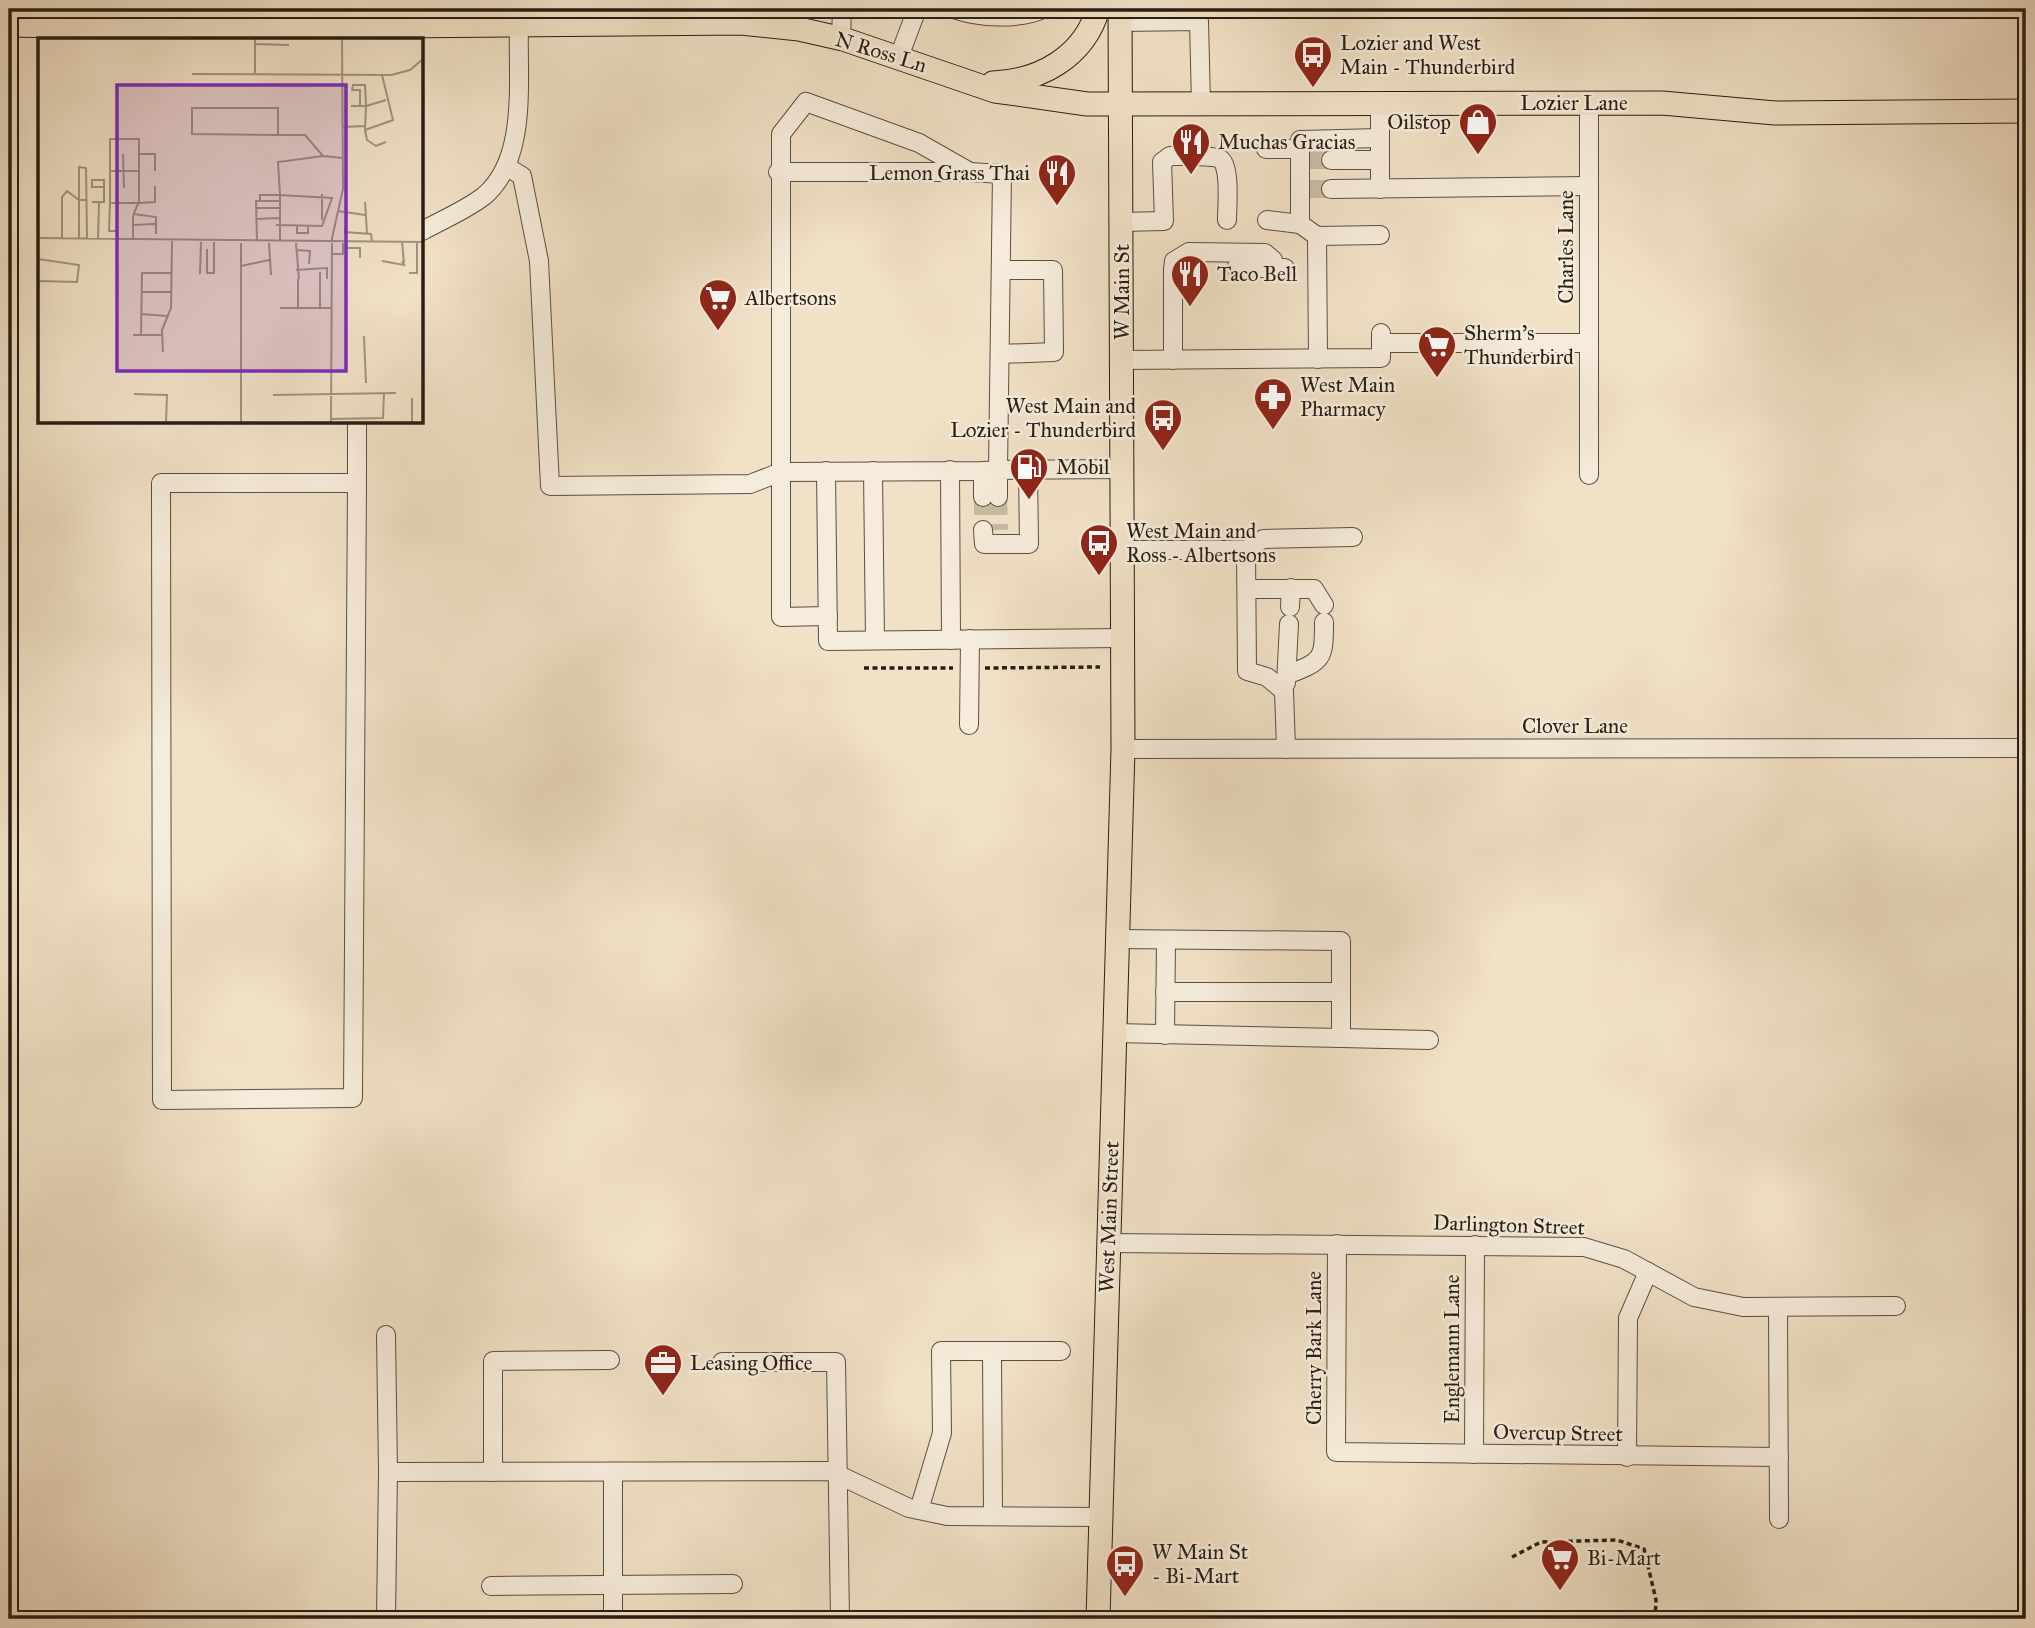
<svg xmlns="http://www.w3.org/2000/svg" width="2035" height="1628" font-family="'IM FELL Great Primer',serif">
  <rect width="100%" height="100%" fill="#f1e1c7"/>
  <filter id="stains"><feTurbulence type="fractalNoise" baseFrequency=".00286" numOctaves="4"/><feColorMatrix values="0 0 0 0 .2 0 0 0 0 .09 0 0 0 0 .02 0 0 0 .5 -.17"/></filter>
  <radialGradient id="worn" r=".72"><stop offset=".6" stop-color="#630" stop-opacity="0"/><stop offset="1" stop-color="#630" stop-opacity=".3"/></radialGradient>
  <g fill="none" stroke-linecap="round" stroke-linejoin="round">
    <g stroke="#c8baa3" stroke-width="18" stroke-dasharray="18 9" stroke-linecap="butt">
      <polyline points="1309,160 1331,160"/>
      <polyline points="1309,189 1331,189"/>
      <polyline points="983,497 983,530"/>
      <polyline points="998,497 999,530"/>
    </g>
    <defs>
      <g id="minor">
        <polyline points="298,9 298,27"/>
        <path d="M 954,9 C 979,18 1019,20 1043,9"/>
        <polyline points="1120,22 1199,21 1201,105"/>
        <polyline points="841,38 842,9"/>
        <polyline points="899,57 917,9"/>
        <polyline points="1589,102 1589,475"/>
        <polyline points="1380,104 1380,189"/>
        <polyline points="1380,138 1300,140 1300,224 1317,236 1380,235"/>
        <polyline points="1266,149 1300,149"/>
        <path d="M 1197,156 C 1204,157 1214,156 1220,159 C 1231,165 1227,208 1227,220"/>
        <polyline points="1331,160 1380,160"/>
        <polyline points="507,167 522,176 539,261 550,486 750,484 781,472 781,617 828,616"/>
        <polyline points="778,172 967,172"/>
        <polyline points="1331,189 1589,186"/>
        <polyline points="1267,220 1300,224"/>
        <polyline points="1121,222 1164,221 1162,162 1170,156 1182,156"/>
        <path d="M 422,231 C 442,220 466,210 484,196 C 529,158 517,78 519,25"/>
        <polyline points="1317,236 1318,359"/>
        <polyline points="1236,268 1285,268"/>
        <polyline points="1381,343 1589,343"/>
        <polyline points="1000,354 1054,352 1053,270 1001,270"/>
        <polyline points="1122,360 1381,358 1381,333"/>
        <polyline points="1173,360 1173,269 1174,261 1189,252 1265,253 1273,260 1274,268"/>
        <polyline points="357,422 357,483 353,1098 162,1100 161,483 357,483"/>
        <polyline points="950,470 951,640"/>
        <polyline points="826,471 828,641 1123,638"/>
        <polyline points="873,471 875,640"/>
        <polyline points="983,471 983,497"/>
        <polyline points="998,497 998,470 1002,174 970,172 919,143 806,102 781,134 781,472 983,471 998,470 1123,469"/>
        <polyline points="983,530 984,544 1029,544 1028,470"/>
        <polyline points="1123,550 1246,550 1263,539 1353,537"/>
        <polyline points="1246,550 1247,671 1267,677 1284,691 1286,749"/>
        <polyline points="1247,589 1314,589 1324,605"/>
        <polyline points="1290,607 1291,588"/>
        <path d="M 1289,674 C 1323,661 1324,659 1324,622"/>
        <polyline points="1286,683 1289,624"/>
        <polyline points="969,725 970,639"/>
        <polyline points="1123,749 2026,748"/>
        <polyline points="1117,939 1341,941 1341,992 1165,992"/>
        <polyline points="1341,992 1341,1038 1429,1040"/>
        <polyline points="1115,1033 1341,1038"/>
        <polyline points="1165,1035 1166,940"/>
        <polyline points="1108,1243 1584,1247 1624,1259 1694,1297 1743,1307 1896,1306"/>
        <polyline points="1337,1244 1336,1452 1779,1457"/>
        <polyline points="1778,1307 1779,1519"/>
        <polyline points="386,1335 388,1472"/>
        <polyline points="992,1351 993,1516"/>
        <polyline points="722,1362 836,1362 840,1619"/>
        <polyline points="1474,1454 1475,1245"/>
        <polyline points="1627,1457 1628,1318 1648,1272"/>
        <polyline points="493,1472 493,1361 610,1360"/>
        <polyline points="613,1472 613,1619"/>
        <polyline points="919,1510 942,1433 941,1351 1061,1351"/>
        <polyline points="491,1586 733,1584"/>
        <polyline points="386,1619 388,1472 830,1471 909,1508 947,1516 1101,1517"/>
      </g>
      <g id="major">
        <polyline points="171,9 215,18"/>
        <polyline points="9,25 166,28 741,23 799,29 843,39 995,91 1087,104 1662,103 1775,113 2026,111"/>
        <path d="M 993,83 C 1040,81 1084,57 1098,9"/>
        <polyline points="1098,1619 1123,749 1120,9"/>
      </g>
    </defs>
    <use href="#minor" stroke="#594f42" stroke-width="20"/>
    <use href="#major" stroke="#261e15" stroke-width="25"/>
    <g stroke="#261e15" stroke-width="3.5" stroke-dasharray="5 3.5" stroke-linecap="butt">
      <polyline points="864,668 953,668"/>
      <polyline points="985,668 1100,667"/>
      <polyline points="1512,1557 1541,1542 1617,1540 1644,1549 1656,1600 1655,1619"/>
    </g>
    <use href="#minor" stroke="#f6ecdb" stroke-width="18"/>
    <use href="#major" stroke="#f1e1c7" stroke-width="23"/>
  </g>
  <defs>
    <symbol id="bus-pin" viewBox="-11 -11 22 30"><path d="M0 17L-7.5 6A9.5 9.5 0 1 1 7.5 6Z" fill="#8f2418" stroke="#f6ecdb"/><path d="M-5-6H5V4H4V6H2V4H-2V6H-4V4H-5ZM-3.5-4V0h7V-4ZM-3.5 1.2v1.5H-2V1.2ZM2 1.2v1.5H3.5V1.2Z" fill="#fff"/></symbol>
    <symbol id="shop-pin" viewBox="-11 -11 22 30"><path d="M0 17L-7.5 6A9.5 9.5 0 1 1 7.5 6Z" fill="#8f2418" stroke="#f6ecdb"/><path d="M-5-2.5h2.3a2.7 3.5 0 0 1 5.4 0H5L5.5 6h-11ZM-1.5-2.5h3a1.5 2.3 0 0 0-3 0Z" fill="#fff"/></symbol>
    <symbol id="restaurant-pin" viewBox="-11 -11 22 30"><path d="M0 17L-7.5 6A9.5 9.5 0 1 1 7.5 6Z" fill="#8f2418" stroke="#f6ecdb"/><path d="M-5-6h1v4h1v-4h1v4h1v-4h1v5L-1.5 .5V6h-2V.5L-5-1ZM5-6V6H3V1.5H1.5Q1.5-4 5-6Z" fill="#fff"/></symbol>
    <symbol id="supermarket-pin" viewBox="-11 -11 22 30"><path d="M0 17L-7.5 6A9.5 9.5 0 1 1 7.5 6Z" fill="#8f2418" stroke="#f6ecdb"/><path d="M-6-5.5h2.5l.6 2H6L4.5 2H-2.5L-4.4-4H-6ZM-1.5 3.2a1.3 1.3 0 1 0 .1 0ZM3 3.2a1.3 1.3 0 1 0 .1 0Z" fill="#fff"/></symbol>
    <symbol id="pharmacy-pin" viewBox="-11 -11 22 30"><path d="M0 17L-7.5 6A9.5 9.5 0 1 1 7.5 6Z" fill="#8f2418" stroke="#f6ecdb"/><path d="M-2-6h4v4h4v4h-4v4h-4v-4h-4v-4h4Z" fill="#fff"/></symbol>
    <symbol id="fuel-pin" viewBox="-11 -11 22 30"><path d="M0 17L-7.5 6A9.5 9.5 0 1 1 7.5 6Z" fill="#8f2418" stroke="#f6ecdb"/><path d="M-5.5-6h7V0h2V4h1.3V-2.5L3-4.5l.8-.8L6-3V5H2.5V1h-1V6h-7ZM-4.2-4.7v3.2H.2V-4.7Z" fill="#fff"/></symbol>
    <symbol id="office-pin" viewBox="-11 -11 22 30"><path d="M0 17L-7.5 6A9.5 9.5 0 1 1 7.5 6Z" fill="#8f2418" stroke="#f6ecdb"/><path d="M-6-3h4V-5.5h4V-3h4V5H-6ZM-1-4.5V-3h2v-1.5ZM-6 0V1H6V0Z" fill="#fff"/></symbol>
  </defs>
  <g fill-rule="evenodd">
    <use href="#bus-pin" x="1291" y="33" width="44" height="60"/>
    <use href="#shop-pin" x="1456" y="100" width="44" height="60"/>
    <use href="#restaurant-pin" x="1169" y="120" width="44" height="60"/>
    <use href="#restaurant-pin" x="1035" y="151" width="44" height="60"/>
    <use href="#restaurant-pin" x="1168" y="252" width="44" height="60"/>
    <use href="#supermarket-pin" x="696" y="276" width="44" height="60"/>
    <use href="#supermarket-pin" x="1415" y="323" width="44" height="60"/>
    <use href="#pharmacy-pin" x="1251" y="375" width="44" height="60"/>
    <use href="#bus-pin" x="1141" y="396" width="44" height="60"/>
    <use href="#fuel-pin" x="1007" y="445" width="44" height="60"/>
    <use href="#bus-pin" x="1077" y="521" width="44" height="60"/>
    <use href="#office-pin" x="641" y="1341" width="44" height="60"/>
    <use href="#supermarket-pin" x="1538" y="1536" width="44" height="60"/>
    <use href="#bus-pin" x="1103" y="1542" width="44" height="60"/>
  </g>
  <g text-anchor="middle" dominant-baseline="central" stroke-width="5" stroke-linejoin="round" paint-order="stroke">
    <g font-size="21" fill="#261e15" stroke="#f6ecdb" text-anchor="start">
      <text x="1340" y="43">Lozier and West<tspan x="1340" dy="24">Main - Thunderbird</tspan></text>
      <text x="1451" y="122" text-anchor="end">Oilstop</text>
      <text x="1218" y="142">Muchas Gracias</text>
      <text x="1030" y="173" text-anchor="end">Lemon Grass Thai</text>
      <text x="1217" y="274">Taco Bell</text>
      <text x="745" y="298">Albertsons</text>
      <text x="1464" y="333">Sherm's<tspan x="1464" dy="24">Thunderbird</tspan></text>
      <text x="1300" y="385">West Main<tspan x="1300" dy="24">Pharmacy</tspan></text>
      <text x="1136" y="406" text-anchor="end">West Main and<tspan x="1136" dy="24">Lozier - Thunderbird</tspan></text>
      <text x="1056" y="467">Mobil</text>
      <text x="1126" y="531">West Main and<tspan x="1126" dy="24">Ross - Albertsons</tspan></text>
      <text x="690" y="1363">Leasing Office</text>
      <text x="1152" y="1552">W Main St<tspan x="1152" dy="24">- Bi-Mart</tspan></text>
      <text x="1587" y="1558">Bi-Mart</text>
    </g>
    <g font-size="21" fill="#261e15" stroke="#f6ecdb">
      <text transform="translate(881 52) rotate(17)">N Ross Ln</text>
      <text x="1574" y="103">Lozier Lane</text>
      <text transform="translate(1566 247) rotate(-90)">Charles Lane</text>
      <text transform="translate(1122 292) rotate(-90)">W Main St</text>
      <text x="1575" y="726">Clover Lane</text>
      <text transform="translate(1109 1217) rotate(-88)">West Main Street</text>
      <text transform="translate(1509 1225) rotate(2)">Darlington Street</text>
      <text transform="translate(1314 1348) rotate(-90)">Cherry Bark Lane</text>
      <text transform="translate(1452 1349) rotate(-90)">Englemann Lane</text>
      <text transform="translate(1558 1433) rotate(1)">Overcup Street</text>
    </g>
  </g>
  <g transform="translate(38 38)">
    <rect width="385" height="385" fill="#f1e1c7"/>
    <path fill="none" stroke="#a09380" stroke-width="2" d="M 217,0 L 217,35M 217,6 L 251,7M 154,36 L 353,37 L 372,32 L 385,21M 344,37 L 355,82 L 327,92 L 328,68 L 348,62M 314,52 L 322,52 L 322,69M 313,68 L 328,68 L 327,47 L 315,47 L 314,53M 305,89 L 327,88M 327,92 L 329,102 L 338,108 L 348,104M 240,97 L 240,70 L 154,70 L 154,96 L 240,97 L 267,97 L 285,118 L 305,120M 85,116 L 86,150M 101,116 L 117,116 L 117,133M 72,133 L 101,133M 284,156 L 284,182M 49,162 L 41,162 L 41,129 L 48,130 L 49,200M 222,163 L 222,157 L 242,157 L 240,124 L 285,118M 54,164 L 61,164 L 60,201M 61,164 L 66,164 L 66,149 L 54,149 L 54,142 L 66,142 L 66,149M 327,164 L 329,195M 72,165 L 71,193 L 79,193M 218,170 L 242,170M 300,173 L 327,177M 96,176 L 118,179 L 118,196M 309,177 L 307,194 L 333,196 L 334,204M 218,181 L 242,180M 95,187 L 117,186M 238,187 L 242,187 L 284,188 L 294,160 L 242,157 L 242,203M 259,187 L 259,195 L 270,195 L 270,188M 0,200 L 385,204M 24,200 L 24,159 L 29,153 L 41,162 L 41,200M 95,202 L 95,180 L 96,175 L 99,168 L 101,165 L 101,101 L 72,101 L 72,165 L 101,165 L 117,164 L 117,148M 219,203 L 218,163 L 241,163M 364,204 L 366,225M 203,205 L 203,385M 231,205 L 233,237M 258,205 L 261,241M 309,210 L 322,210 L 322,220M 169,211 L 169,235 L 176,235 L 176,204M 258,212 L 272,213 L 271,226M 294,216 L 305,216 L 305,204M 0,221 L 41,227 L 39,244 L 0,243M 344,223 L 366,227 L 364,223M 203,228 L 231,222M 258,232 L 289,230 L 289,241M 282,234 L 282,270M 371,235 L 379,235 L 379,204M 162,236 L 163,204M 104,254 L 133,254M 242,270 L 294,270M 260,270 L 260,241M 103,276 L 129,278M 95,297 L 124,297M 103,297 L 104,235 L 133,235M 326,298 L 328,345M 125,314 L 124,292 L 133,270 L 134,203M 96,356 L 129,357 L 128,385M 235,357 L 358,355M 374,360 L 374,385M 293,381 L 345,380 L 346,355M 293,385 L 294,200 L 305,151 L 304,0"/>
    <path fill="#7b2cbf" fill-opacity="0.15" stroke="#7b2cbf" stroke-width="3.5" d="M 79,47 L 308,47 L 308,333 L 79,333 Z"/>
    <rect width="385" height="385" fill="none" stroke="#261e15" stroke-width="3.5"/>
  </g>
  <rect width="2035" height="1628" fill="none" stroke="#f1e1c7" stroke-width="35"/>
  <rect x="10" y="10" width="2014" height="1607" fill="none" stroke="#261e15" stroke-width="3.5"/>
  <rect x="18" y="18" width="2000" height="1593" fill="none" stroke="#261e15" stroke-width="2"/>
  <rect width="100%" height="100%" filter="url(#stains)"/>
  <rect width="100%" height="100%" fill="url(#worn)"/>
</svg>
